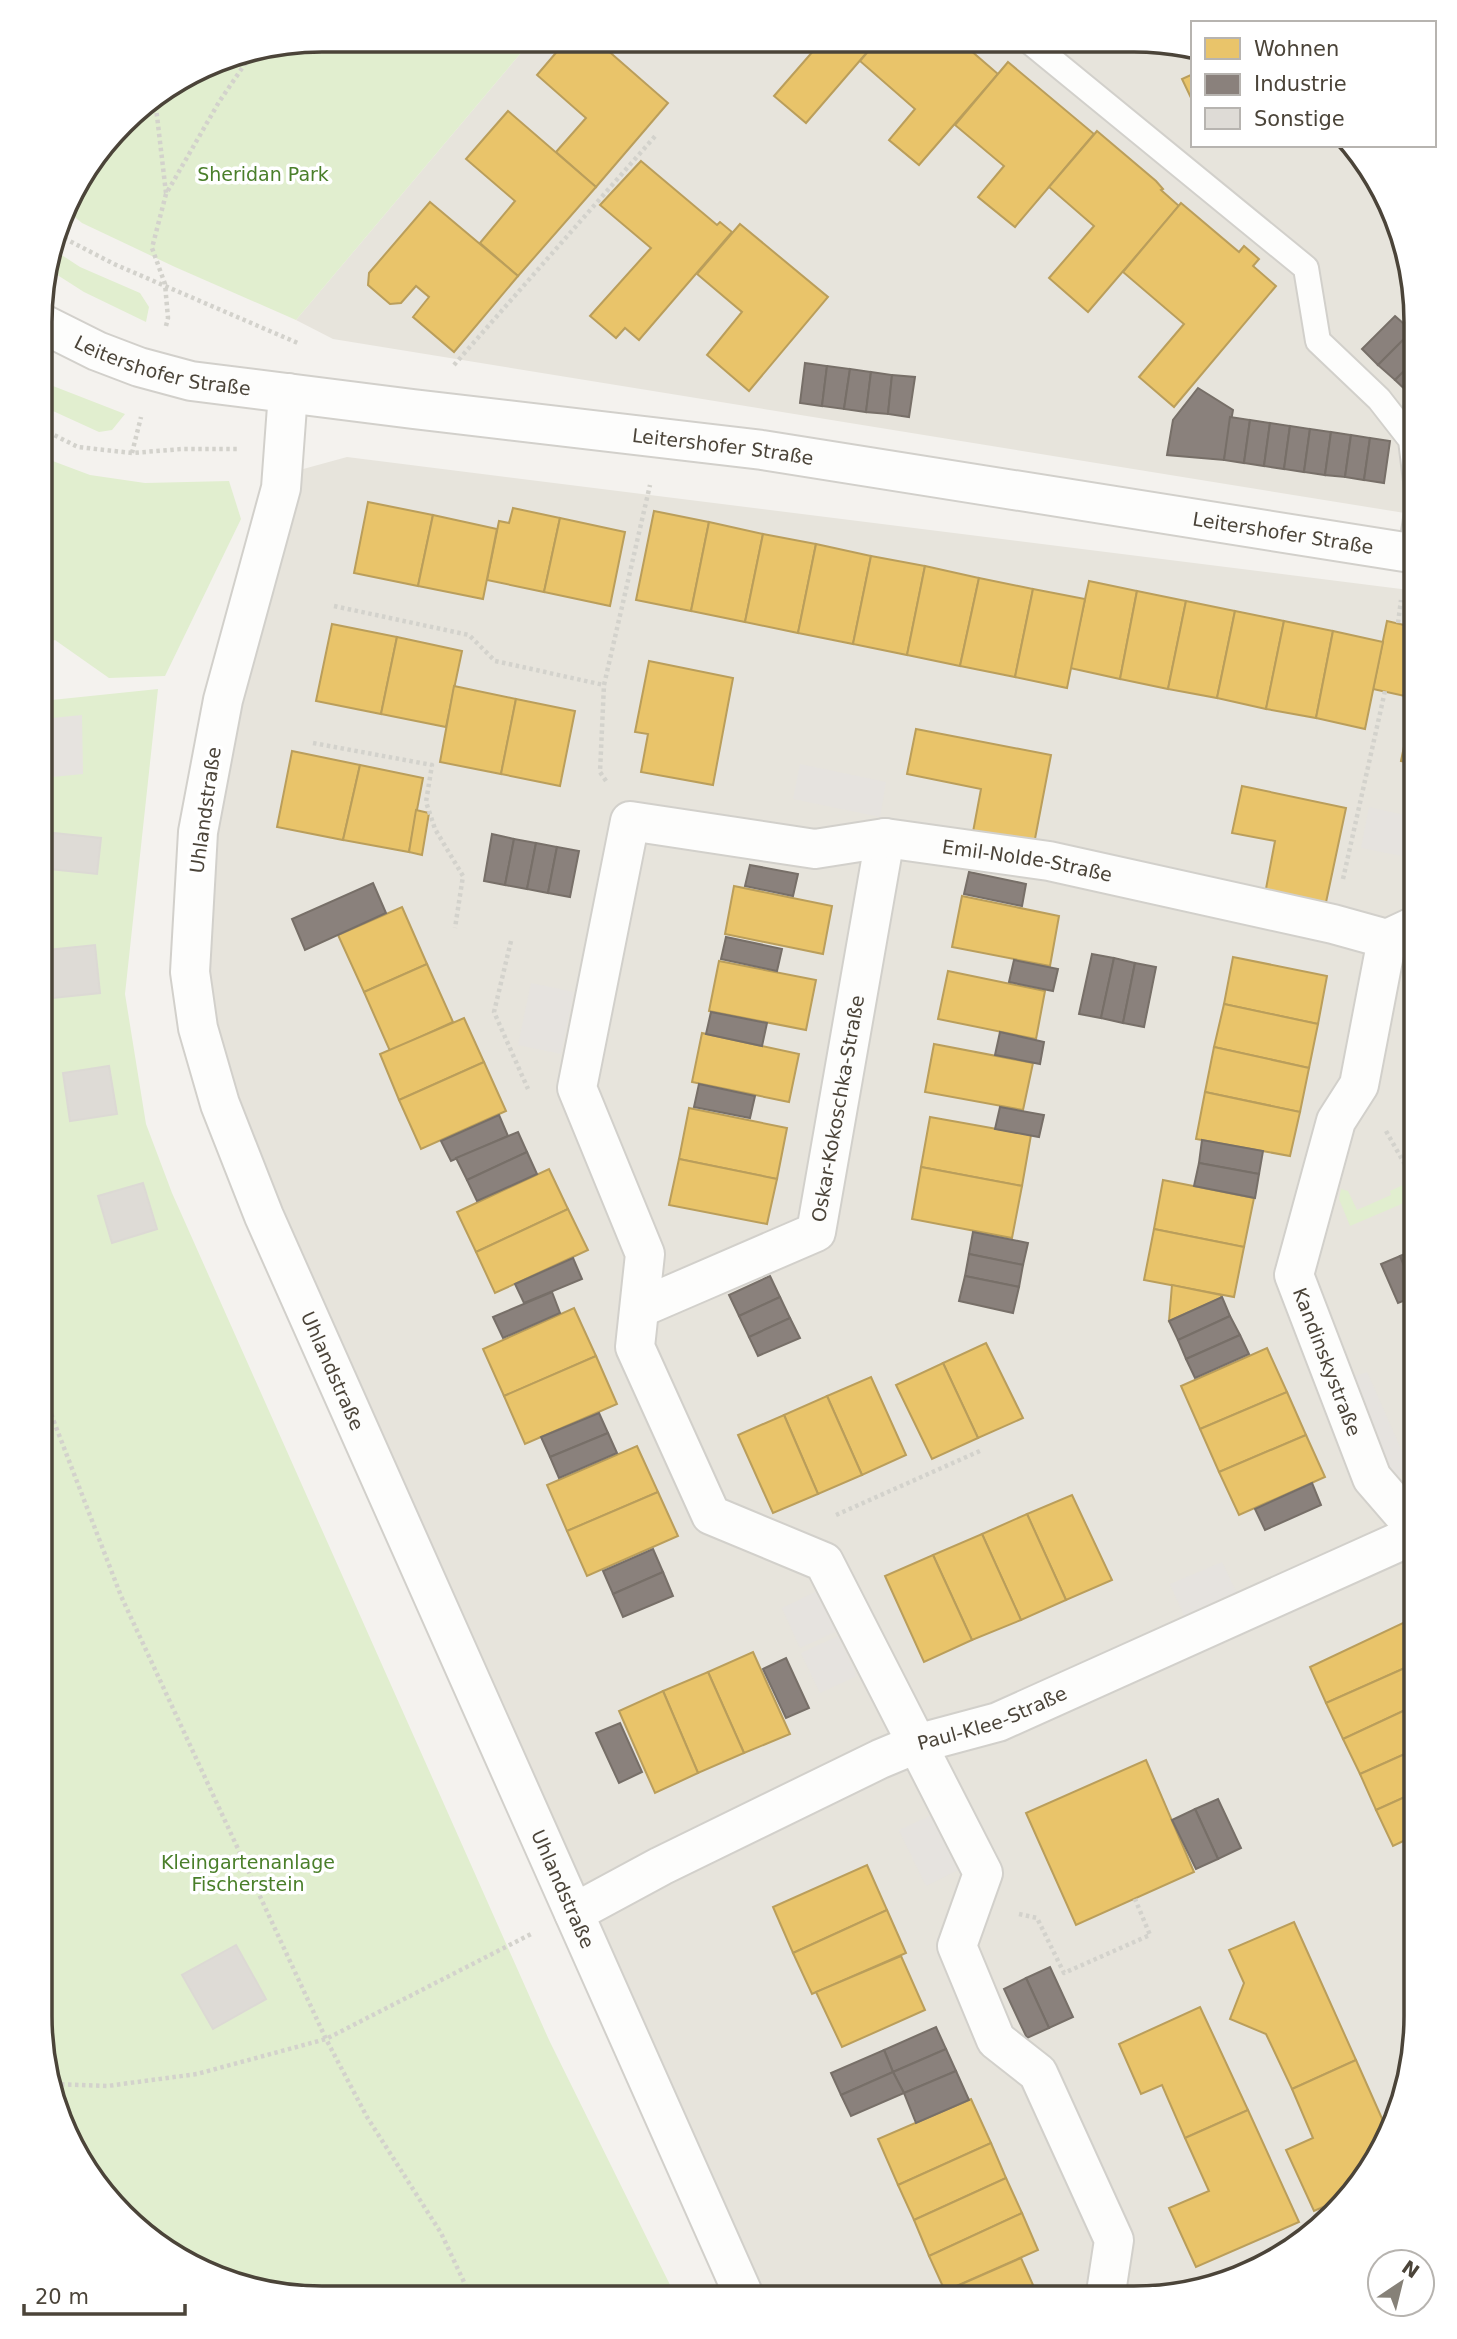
<svg xmlns="http://www.w3.org/2000/svg" width="1457" height="2339" font-family="'DejaVu Sans',sans-serif">
  <rect width="100%" height="100%" fill="#f4f2ee"/>
  <g fill="#e7e4dc">
    <polygon points="531,41 1171,43 1193,48 1193,145 1353,145 1359,151 1395,215 1417,323 1417,515 333,339 296,320"/>
    <polygon points="347,457 1417,591 1416,2035 1402,2107 1359,2188 1306,2241 1242,2277 1134,2299 745,2298 220,1104 190,972 285,474"/>
  </g>
  <g fill="#e1eecf">
    <polygon points="323,40 531,41 296,320 175,267 82,223 66,210 70,198 136,111 215,62"/>
    <polygon points="54,250 80,267 140,293 149,307 146,322 84,292 48,269"/>
    <polygon points="42,381 53,386 125,414 112,430 99,432 42,406"/>
    <polygon points="42,457 90,475 145,483 229,481 241,519 165,676 109,678 55,640 42,645"/>
    <polygon points="158,689 125,994 146,1124 172,1193 549,2040 676,2297 286,2296 215,2277 151,2241 99,2188 62,2124 40,2016 42,701"/>
    <polygon points="1403,1185 1411,1200 1350,1226 1339,1199 1341,1189 1348,1191 1357,1210 1391,1195 1390,1191"/>
  </g>
  <g fill="#e6e3df">
    <polygon points="82,715 83,774 42,778 42,719"/>
    <polygon points="800,764 886,782 880,817 793,799"/>
    <polygon points="1369,807 1417,818 1417,859 1361,848"/>
    <polygon points="531,983 574,992 561,1054 518,1045"/>
    <polygon points="1367,1372 1408,1465 1392,1487 1347,1379"/>
    <polygon points="1222,1562 1239,1598 1187,1622 1170,1584"/>
    <polygon points="819,1590 837,1631 800,1648 782,1608"/>
    <polygon points="838,1636 857,1676 820,1693 801,1653"/>
    <polygon points="936,1813 962,1868 926,1886 899,1830"/>
  </g>
  <g fill="#e9c46a" stroke="#ba9e5b" stroke-width="2">
    <polygon points="566,41 597,41 668,103 596,187 556,152 586,118 537,75"/>
    <polygon points="821,42 876,42 806,123 774,96"/>
    <polygon points="876,42 972,42 973,43 969,49 998,74 919,165 889,140 915,109 860,61"/>
    <polygon points="1008,62 1094,134 1015,227 978,197 1004,166 955,125"/>
    <polygon points="1193,74 1193,102 1182,79"/>
    <polygon points="508,111 596,187 518,276 480,243 515,201 466,159"/>
    <polygon points="1097,131 1156,181 1163,189 1161,190 1179,206 1088,312 1049,278 1094,226 1049,187"/>
    <polygon points="641,161 717,225 720,222 732,232 639,340 625,328 616,338 590,316 651,248 600,205"/>
    <polygon points="430,202 518,276 454,352 413,317 429,297 416,286 401,303 390,304 368,285 369,273"/>
    <polygon points="1181,203 1239,252 1244,246 1259,259 1253,266 1276,286 1174,407 1139,377 1184,324 1123,272"/>
    <polygon points="740,224 828,297 749,391 707,355 742,312 697,274"/>
    <polygon points="368,502 433,515 418,586 354,573"/>
    <polygon points="513,508 560,518 544,592 487,580 499,521 509,523"/>
    <polygon points="654,511 709,522 691,611 636,600"/>
    <polygon points="433,515 497,529 483,599 418,586"/>
    <polygon points="560,518 625,532 610,606 544,592"/>
    <polygon points="709,522 763,534 745,622 691,611"/>
    <polygon points="763,534 816,544 798,633 745,622"/>
    <polygon points="816,544 871,556 853,644 798,633"/>
    <polygon points="871,556 925,566 907,655 853,644"/>
    <polygon points="925,566 979,578 960,666 907,655"/>
    <polygon points="979,578 1033,589 1015,677 960,666"/>
    <polygon points="1089,581 1137,591 1120,679 1070,668"/>
    <polygon points="1033,589 1085,599 1067,688 1015,677"/>
    <polygon points="1137,591 1186,601 1168,689 1120,679"/>
    <polygon points="1186,601 1235,611 1217,698 1168,689"/>
    <polygon points="1235,611 1284,621 1266,709 1217,698"/>
    <polygon points="1284,621 1333,631 1316,718 1266,709"/>
    <polygon points="1387,621 1417,628 1417,765 1401,761 1414,698 1373,689"/>
    <polygon points="332,624 397,637 381,714 316,701"/>
    <polygon points="1333,631 1383,642 1365,729 1316,718"/>
    <polygon points="397,637 462,651 446,727 381,714"/>
    <polygon points="649,661 733,678 713,785 641,772 648,734 635,732"/>
    <polygon points="454,686 516,699 501,774 440,762"/>
    <polygon points="516,699 575,711 560,786 501,774"/>
    <polygon points="916,729 1051,755 1034,844 973,832 981,789 907,774"/>
    <polygon points="292,751 360,765 343,840 277,827"/>
    <polygon points="360,765 423,778 409,852 343,840"/>
    <polygon points="1242,786 1346,808 1325,907 1265,894 1275,841 1232,833"/>
    <polygon points="416,810 429,813 422,855 409,852"/>
    <polygon points="734,886 832,906 823,954 725,934"/>
    <polygon points="962,896 1059,916 1050,966 952,947"/>
    <polygon points="402,907 427,964 364,992 338,935"/>
    <polygon points="1233,957 1327,976 1318,1024 1224,1004"/>
    <polygon points="719,961 816,980 806,1030 709,1011"/>
    <polygon points="427,964 453,1022 390,1051 364,992"/>
    <polygon points="948,971 1045,991 1036,1039 938,1019"/>
    <polygon points="1224,1004 1318,1024 1309,1068 1214,1047"/>
    <polygon points="464,1018 484,1062 399,1100 380,1054"/>
    <polygon points="702,1033 799,1054 789,1102 692,1082"/>
    <polygon points="934,1044 1033,1063 1023,1110 925,1092"/>
    <polygon points="1214,1047 1309,1068 1300,1112 1205,1092"/>
    <polygon points="484,1062 506,1111 421,1149 399,1100"/>
    <polygon points="1205,1092 1300,1112 1290,1156 1196,1139"/>
    <polygon points="689,1108 787,1128 777,1179 679,1159"/>
    <polygon points="930,1117 1031,1135 1022,1186 921,1167"/>
    <polygon points="679,1159 777,1179 767,1224 669,1205"/>
    <polygon points="921,1167 1022,1186 1012,1238 912,1219"/>
    <polygon points="549,1169 568,1209 476,1252 457,1212"/>
    <polygon points="1163,1180 1254,1198 1244,1247 1154,1229"/>
    <polygon points="568,1209 588,1250 495,1293 476,1252"/>
    <polygon points="1154,1229 1244,1247 1234,1297 1144,1280"/>
    <polygon points="1172,1285 1221,1295 1221,1298 1169,1321"/>
    <polygon points="574,1308 596,1356 504,1396 483,1349"/>
    <polygon points="986,1343 1023,1418 978,1438 943,1363"/>
    <polygon points="1267,1348 1287,1392 1200,1429 1181,1386"/>
    <polygon points="596,1356 617,1404 525,1444 504,1396"/>
    <polygon points="943,1363 978,1438 932,1459 896,1385"/>
    <polygon points="871,1377 906,1455 862,1475 827,1396"/>
    <polygon points="1287,1392 1306,1435 1219,1472 1200,1429"/>
    <polygon points="827,1396 862,1475 818,1494 784,1415"/>
    <polygon points="784,1415 818,1494 773,1513 738,1435"/>
    <polygon points="1306,1435 1325,1477 1239,1515 1219,1472"/>
    <polygon points="637,1446 658,1492 567,1531 547,1485"/>
    <polygon points="658,1492 678,1536 587,1576 567,1531"/>
    <polygon points="1072,1495 1112,1580 1066,1600 1027,1514"/>
    <polygon points="1027,1514 1066,1600 1021,1620 982,1534"/>
    <polygon points="982,1534 1021,1620 972,1640 933,1555"/>
    <polygon points="933,1555 972,1640 924,1662 885,1576"/>
    <polygon points="1405,1622 1416,1648 1416,1663 1326,1703 1310,1667"/>
    <polygon points="753,1652 790,1734 744,1753 708,1672"/>
    <polygon points="1416,1663 1416,1705 1343,1739 1326,1703"/>
    <polygon points="708,1672 744,1753 698,1773 663,1691"/>
    <polygon points="663,1691 698,1773 655,1793 619,1711"/>
    <polygon points="1416,1705 1416,1749 1360,1774 1343,1739"/>
    <polygon points="1416,1749 1416,1792 1376,1810 1360,1774"/>
    <polygon points="1146,1760 1194,1872 1076,1925 1026,1813"/>
    <polygon points="1416,1792 1416,1835 1393,1846 1376,1810"/>
    <polygon points="867,1865 887,1910 793,1953 773,1907"/>
    <polygon points="887,1910 906,1953 812,1994 793,1953"/>
    <polygon points="1294,1922 1356,2060 1292,2089 1266,2034 1230,2019 1244,1983 1229,1950"/>
    <polygon points="901,1956 925,2010 842,2047 816,1992"/>
    <polygon points="1200,2007 1248,2110 1185,2138 1162,2085 1141,2094 1119,2044"/>
    <polygon points="1356,2060 1388,2132 1359,2188 1353,2194 1314,2211 1286,2150 1313,2138 1292,2089"/>
    <polygon points="971,2099 991,2143 898,2185 878,2139"/>
    <polygon points="1248,2110 1299,2222 1196,2267 1169,2208 1209,2191 1185,2138"/>
    <polygon points="991,2143 1006,2178 914,2220 898,2185"/>
    <polygon points="1006,2178 1022,2213 929,2256 914,2220"/>
    <polygon points="1022,2213 1038,2250 945,2291 929,2256"/>
    <polygon points="1021,2258 1037,2294 1027,2298 930,2298"/>
  </g>
  <g fill="#8a817c" stroke="#776f68" stroke-width="2">
    <polygon points="1395,316 1412,331 1378,365 1362,349"/>
    <polygon points="1412,331 1417,336 1417,358 1395,380 1378,365"/>
    <polygon points="1417,358 1417,389 1411,395 1395,380"/>
    <polygon points="805,363 827,366 822,406 800,403"/>
    <polygon points="827,366 850,369 844,409 822,406"/>
    <polygon points="850,369 871,372 866,412 844,409"/>
    <polygon points="871,372 892,375 888,414 866,412"/>
    <polygon points="892,375 915,377 909,417 888,414"/>
    <polygon points="1198,388 1233,410 1224,460 1167,455 1173,420"/>
    <polygon points="1230,417 1250,420 1244,463 1224,460"/>
    <polygon points="1250,420 1270,423 1264,466 1244,463"/>
    <polygon points="1270,423 1290,426 1284,469 1264,466"/>
    <polygon points="1290,426 1310,429 1304,472 1284,469"/>
    <polygon points="1310,429 1331,432 1325,475 1304,472"/>
    <polygon points="1331,432 1351,435 1345,477 1325,475"/>
    <polygon points="1351,435 1370,438 1364,480 1345,477"/>
    <polygon points="1370,438 1390,441 1384,483 1364,480"/>
    <polygon points="492,834 514,839 505,885 484,881"/>
    <polygon points="514,839 536,843 527,889 505,885"/>
    <polygon points="536,843 557,847 548,893 527,889"/>
    <polygon points="557,847 579,851 570,897 548,893"/>
    <polygon points="750,865 798,874 793,896 745,886"/>
    <polygon points="969,872 1026,884 1022,906 964,894"/>
    <polygon points="373,883 386,913 305,950 292,919"/>
    <polygon points="726,937 782,949 777,971 721,959"/>
    <polygon points="1092,954 1114,958 1101,1018 1079,1014"/>
    <polygon points="1114,958 1135,963 1123,1023 1101,1018"/>
    <polygon points="1014,960 1058,969 1053,991 1009,982"/>
    <polygon points="1135,963 1156,967 1144,1027 1123,1023"/>
    <polygon points="711,1012 767,1023 762,1046 706,1034"/>
    <polygon points="1000,1032 1044,1042 1040,1064 995,1055"/>
    <polygon points="699,1084 755,1096 750,1118 694,1107"/>
    <polygon points="1000,1107 1044,1115 1039,1137 995,1129"/>
    <polygon points="499,1115 508,1136 451,1161 441,1141"/>
    <polygon points="518,1132 527,1152 467,1180 456,1158"/>
    <polygon points="1202,1140 1263,1151 1259,1174 1199,1163"/>
    <polygon points="527,1152 537,1174 477,1201 467,1180"/>
    <polygon points="1199,1163 1259,1174 1255,1198 1194,1186"/>
    <polygon points="973,1232 1028,1243 1023,1265 969,1254"/>
    <polygon points="1416,1249 1416,1292 1400,1256"/>
    <polygon points="969,1254 1023,1265 1019,1287 965,1276"/>
    <polygon points="1400,1256 1416,1296 1398,1303 1381,1264"/>
    <polygon points="573,1258 582,1279 524,1303 515,1284"/>
    <polygon points="770,1276 780,1297 739,1316 729,1295"/>
    <polygon points="965,1276 1019,1287 1013,1313 959,1301"/>
    <polygon points="552,1292 560,1313 503,1338 493,1317"/>
    <polygon points="780,1297 790,1318 749,1337 739,1316"/>
    <polygon points="1222,1297 1230,1316 1178,1340 1169,1321"/>
    <polygon points="1230,1316 1240,1335 1186,1359 1178,1340"/>
    <polygon points="790,1318 800,1338 758,1356 749,1337"/>
    <polygon points="1240,1335 1249,1354 1195,1378 1186,1359"/>
    <polygon points="599,1413 608,1433 550,1457 541,1437"/>
    <polygon points="608,1433 617,1453 559,1478 550,1457"/>
    <polygon points="1312,1483 1321,1505 1265,1530 1255,1509"/>
    <polygon points="653,1549 663,1572 613,1594 603,1571"/>
    <polygon points="663,1572 673,1596 623,1617 613,1594"/>
    <polygon points="786,1658 809,1708 786,1718 763,1669"/>
    <polygon points="620,1723 642,1772 619,1783 596,1733"/>
    <polygon points="1218,1799 1241,1848 1218,1859 1195,1809"/>
    <polygon points="1195,1809 1218,1859 1196,1869 1172,1820"/>
    <polygon points="1050,1967 1073,2017 1049,2028 1026,1978"/>
    <polygon points="1026,1978 1049,2028 1027,2038 1004,1989"/>
    <polygon points="936,2027 946,2049 893,2072 884,2050"/>
    <polygon points="946,2049 956,2071 904,2093 893,2072"/>
    <polygon points="884,2050 893,2072 841,2095 831,2073"/>
    <polygon points="956,2071 969,2100 916,2123 904,2093"/>
    <polygon points="893,2072 904,2093 851,2116 841,2095"/>
  </g>
  <g fill="#dedbd6" stroke="#dcd9d4" stroke-width="2">
    <polygon points="54,833 101,838 97,874 50,869"/>
    <polygon points="95,945 100,993 53,998 48,950"/>
    <polygon points="109,1066 117,1114 70,1121 63,1073"/>
    <polygon points="143,1183 157,1229 112,1243 98,1196"/>
    <polygon points="236,1945 266,1999 213,2029 182,1975"/>
  </g>
  <g fill="none" stroke-linecap="round" stroke-linejoin="round">
    <defs>
      <g id="service">
        <polyline points="1030,42 1306,268 1318,341 1379,399 1411,440 1417,489"/>
        <polyline points="1411,553 1417,512"/>
      </g>
      <g id="minor">
        <path id="s1" d="M 288,393 L 281,488 L 223,700 L 198,832 L 190,972 L 198,1028 L 220,1104 L 264,1216 L 745,2298"/>
        <path id="s2" d="M 1387,939 L 1359,1085 L 1336,1121 L 1294,1275 L 1372,1478 L 1416,1529"/>
        <path id="s3" d="M 640,1308 L 816,1232 L 885,838"/>
        <path id="s4" d="M 574,1913 L 661,1866 L 880,1759 L 916,1744 L 998,1722 L 1416,1534"/>
        <path id="s5" d="M 1105,2299 L 1114,2240 L 1038,2073 L 996,2040 L 957,1946 L 983,1873 L 824,1562 L 711,1515 L 635,1347 L 645,1254 L 577,1088 L 630,821 L 815,849 L 885,838 L 1049,861 L 1333,924 L 1387,939 L 1417,925"/>
      </g>
      <g id="tertiary">
        <path id="s6" d="M 43,324 L 97,351 L 139,367 L 191,381 L 413,409 L 762,450 L 1417,554"/>
      </g>
    </defs>
    <use href="#service" stroke="#d2d0cb" stroke-width="28"/>
    <use href="#minor" stroke="#d2d0cb" stroke-width="42"/>
    <use href="#tertiary" stroke="#d2d0cb" stroke-width="42"/>
    <g stroke="#d3d2cc" stroke-width="4.5" stroke-dasharray="3.5 3.5" stroke-linecap="butt">
      <polyline points="155,99 166,193"/>
      <polyline points="58,235 114,264 300,344"/>
      <polyline points="166,326 168,318 165,284 152,248 166,194 219,102 251,55"/>
      <polyline points="454,365 657,134"/>
      <polyline points="42,429 78,447 132,453 182,449 237,449"/>
      <polyline points="132,453 141,417"/>
      <polyline points="334,606 469,635 495,661 604,685"/>
      <polyline points="1398,623 1401,600"/>
      <polyline points="313,743 432,765 426,802 435,829 463,876 455,928"/>
      <polyline points="606,781 600,772 604,685 650,485"/>
      <polyline points="1343,879 1385,691"/>
      <polyline points="511,941 494,1012 528,1089"/>
      <polyline points="1386,1131 1416,1184"/>
      <polyline points="41,1388 121,1596 326,2039 367,2117 441,2233 471,2297"/>
      <polyline points="836,1515 982,1450"/>
      <polyline points="1019,1914 1037,1918 1064,1973 1150,1935 1135,1899"/>
      <polyline points="54,2084 107,2086 197,2074 326,2039 533,1933"/>
    </g>
    <use href="#service" stroke="#fdfdfc" stroke-width="24"/>
    <use href="#minor" stroke="#fdfdfc" stroke-width="38"/>
    <use href="#tertiary" stroke="#fdfdfc" stroke-width="38"/>
  </g>
  <g text-anchor="middle" dominant-baseline="central" stroke-width="7" stroke-linejoin="round" paint-order="stroke">
    <g font-size="19" fill="#4a7f2a" stroke="#fff">
      <text x="263" y="174">Sheridan Park</text>
      <text x="248" y="1862">Kleingartenanlage<tspan x="248" dy="22">Fischerstein</tspan></text>
    </g>
    <g font-size="19" fill="#4b4439" stroke="#fff">
      <text stroke="none"><textPath href="#s6" startOffset="128">Leitershofer Straße</textPath></text>
      <text stroke="none"><textPath href="#s6" startOffset="695">Leitershofer Straße</textPath></text>
      <text stroke="none"><textPath href="#s6" startOffset="1262">Leitershofer Straße</textPath></text>
      <text transform="translate(205 810) rotate(-82)">Uhlandstraße</text>
      <text stroke="none"><textPath href="#s5" startOffset="2079">Emil-Nolde-Straße</textPath></text>
      <text stroke="none"><textPath href="#s3" startOffset="317">Oskar-Kokoschka-Straße</textPath></text>
      <text stroke="none"><textPath href="#s2" startOffset="444">Kandinskystraße</textPath></text>
      <text stroke="none"><textPath href="#s1" startOffset="1015">Uhlandstraße</textPath></text>
      <text stroke="none"><textPath href="#s4" startOffset="462">Paul-Klee-Straße</textPath></text>
      <text stroke="none"><textPath href="#s1" startOffset="1582">Uhlandstraße</textPath></text>
    </g>
  </g>
  <path d="M0 0H1457V2339H0ZM322 52H1134A270 270 0 0 1 1404 322V2016A270 270 0 0 1 1134 2286H322A270 270 0 0 1 52 2016V322A270 270 0 0 1 322 52Z" fill="#fff" fill-rule="evenodd"/>
  <path fill="none" stroke="#4b4439" stroke-width="3.5" d="M322 52H1134A270 270 0 0 1 1404 322V2016A270 270 0 0 1 1134 2286H322A270 270 0 0 1 52 2016V322A270 270 0 0 1 322 52Z"/>
  <rect x="1191" y="21" width="245" height="126" fill="#ffffff" stroke="#b7b4b0" stroke-width="2"/>
  <rect x="1205" y="38" width="35" height="21" fill="#e9c46a" stroke="#b7b4b0" stroke-width="2"/>
  <text x="1254" y="56" font-size="21" fill="#4b4439">Wohnen</text>
  <rect x="1205" y="74" width="35" height="21" fill="#8a817c" stroke="#b7b4b0" stroke-width="2"/>
  <text x="1254" y="91" font-size="21" fill="#4b4439">Industrie</text>
  <rect x="1205" y="108" width="35" height="21" fill="#dedbd6" stroke="#b7b4b0" stroke-width="2"/>
  <text x="1254" y="126" font-size="21" fill="#4b4439">Sonstige</text>
  <g transform="translate(1401 2283) rotate(35)"><circle r="33" fill="#ffffff" stroke="#b7b4b0" stroke-width="2"/>
  <path d="M0-5L12 26L0 18L-12 26Z" fill="#868178"/>
  <text y="-10" font-size="19" font-weight="bold" text-anchor="middle" fill="#4b4439">N</text>
  </g>
  <path d="M24 2304v10h161v-10" fill="none" stroke="#4b4439" stroke-width="3.5"/>
  <text x="35" y="2304" font-size="21" fill="#4b4439" stroke="#ffffff" stroke-width="5" paint-order="stroke">20 m</text>
</svg>
